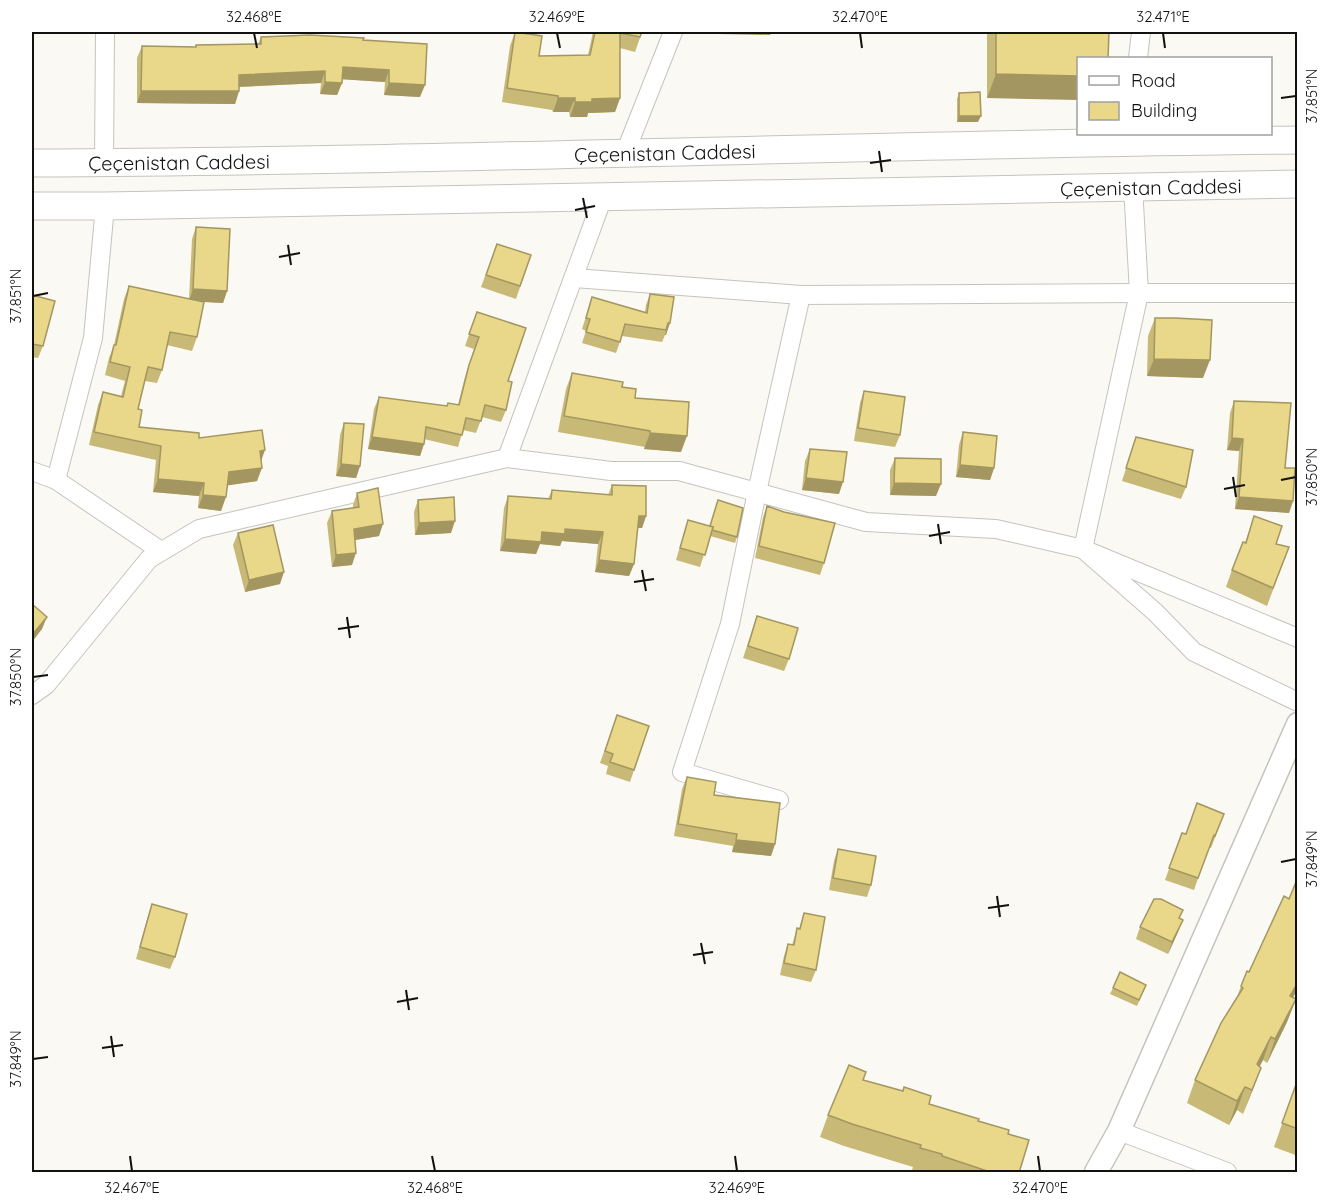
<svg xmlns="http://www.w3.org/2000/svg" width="1329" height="1204" font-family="Quicksand,sans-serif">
  <rect width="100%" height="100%" fill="#faf9f3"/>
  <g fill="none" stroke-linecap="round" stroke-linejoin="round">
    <defs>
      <g id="minor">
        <polyline points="1138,58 1141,32"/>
        <polyline points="625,153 673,32"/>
        <polyline points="104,162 105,32"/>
        <polyline points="574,278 801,295 1139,293 1298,293"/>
        <polyline points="507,458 603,197"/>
        <polyline points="32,471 56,480 161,551"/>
        <polyline points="56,480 93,338 105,206"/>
        <polyline points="1298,638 1083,549 1155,612 1194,652 1298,702"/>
        <polyline points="32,695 46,685 149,559 199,529 507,458 611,471 679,471 866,522 996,529 1083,549 1139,293 1133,186"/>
        <polyline points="779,800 682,772 730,624 757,492 801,295"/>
        <polyline points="1119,1131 1227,1172"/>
      </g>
      <polyline id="tertiary" points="1096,1172 1119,1131 1298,724"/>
      <g id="primary">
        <path id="s1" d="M 32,163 C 454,161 875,144 1298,140"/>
        <path id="s2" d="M 32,206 L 105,206 L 1298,184"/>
      </g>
    </defs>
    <use href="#minor" stroke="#c5c3be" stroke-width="20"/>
    <use href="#tertiary" stroke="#c5c3be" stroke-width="25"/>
    <use href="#primary" stroke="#c5c3be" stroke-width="29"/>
    <use href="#minor" stroke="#fff" stroke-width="18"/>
    <use href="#tertiary" stroke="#fff" stroke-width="22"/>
    <use href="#primary" stroke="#fff" stroke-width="27"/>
  </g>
  <g fill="#c8b977">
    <polygon points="515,32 539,56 588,55 593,32 642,32 635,52 620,48 620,98 615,112 588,113 587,117 570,117 569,112 553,112 552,110 502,102 510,46"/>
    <polygon points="987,32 1109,32 987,98"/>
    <polygon points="261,37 363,40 420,97 384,95 385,82 342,79 342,83 337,95 320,94 321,83 239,87 239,91 235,104 137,103 137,58 142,46 195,47 196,45 258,44"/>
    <polygon points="959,93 978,122 957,122 957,99"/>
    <polygon points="196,227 227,291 223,303 204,302 197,337 192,351 167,345 162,370 157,383 145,381 138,409 139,427 199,438 261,460 257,481 227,485 221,511 198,508 199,496 153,492 156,460 89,445 98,405 103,392 121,396 125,381 105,375 109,358 114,345 124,299 129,286 189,299 192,239"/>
    <polygon points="497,244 531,255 516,299 481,287"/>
    <polygon points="650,294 674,297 666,335 665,335 662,342 622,336 616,353 582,343 586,331 582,329 592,297 645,312 646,305"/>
    <polygon points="32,295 43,346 38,358 32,357"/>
    <polygon points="477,312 508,381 506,410 501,422 482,417 476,433 463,430 458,447 424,439 424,444 420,456 368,449 374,409 379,397 447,406 458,405 465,377 474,349 465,346"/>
    <polygon points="1155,318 1203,378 1147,376 1148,336"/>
    <polygon points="572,373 622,387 635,398 681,452 644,449 645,447 558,432 566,389"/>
    <polygon points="864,391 900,435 895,447 854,441 860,403"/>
    <polygon points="1234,401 1285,468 1293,501 1289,513 1235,509 1239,451 1227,450 1230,413"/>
    <polygon points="344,423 360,466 356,478 336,476 340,435"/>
    <polygon points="963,432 994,468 990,480 956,477 959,445"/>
    <polygon points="1136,437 1186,487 1181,499 1122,481"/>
    <polygon points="810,449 839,494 802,490 805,461"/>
    <polygon points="895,458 936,496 890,495 890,470"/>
    <polygon points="612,485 646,516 642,528 637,528 634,564 629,576 595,572 598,544 562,541 560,546 540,544 536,554 500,551 504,508 508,496 548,499 552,490 608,495"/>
    <polygon points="357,493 379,536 355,540 352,565 332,567 327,523 332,511 353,508 353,505"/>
    <polygon points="418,500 451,533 415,535 414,512"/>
    <polygon points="767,506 824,563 820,575 755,558 763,517"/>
    <polygon points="1254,516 1276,544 1289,547 1267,606 1226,587 1232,570 1245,543"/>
    <polygon points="688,520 709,526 737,537 735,543 710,536 700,567 676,560"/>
    <polygon points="238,533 280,584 245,592 233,545"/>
    <polygon points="757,616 789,659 784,671 743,658"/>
    <polygon points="617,715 649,726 630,782 606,774 608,766 600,763"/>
    <polygon points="687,777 714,795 775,844 771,856 732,852 733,846 674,836 682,789"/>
    <polygon points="1224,814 1211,848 1209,847 1194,890 1165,880 1182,833 1186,834"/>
    <polygon points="838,849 871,885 867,897 829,890 834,861"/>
    <polygon points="152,904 175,957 170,969 136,959 148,916"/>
    <polygon points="804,913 816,970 811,982 780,975 784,956 788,944 792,945 797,929 799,929"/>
    <polygon points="1140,927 1178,932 1168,954 1136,939"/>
    <polygon points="1146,985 1137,1006 1110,994 1113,988"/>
    <polygon points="1241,986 1296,999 1287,1022 1267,1063 1263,1060 1259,1067 1261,1068 1243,1114 1237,1110 1229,1125 1187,1103 1195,1080 1236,1000"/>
    <polygon points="1298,1078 1298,1156 1274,1147"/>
    <polygon points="864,1080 978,1121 1008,1134 1019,1173 921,1173 912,1170 913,1167 844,1146 820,1137 828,1115"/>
  </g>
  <g fill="#a39661">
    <polygon points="719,32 772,32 770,35 718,34"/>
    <polygon points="343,67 389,70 385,82 338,79"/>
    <polygon points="325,71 321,83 235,87 239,75"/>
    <polygon points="996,74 1078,76 1078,100 987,98"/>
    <polygon points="325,82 342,83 337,95 320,94"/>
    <polygon points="389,83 425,85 420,97 384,95"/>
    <polygon points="141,91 239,91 235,104 137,103"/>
    <polygon points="558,98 575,98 569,112 553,112"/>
    <polygon points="620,98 615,112 588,113 587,117 570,117 575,102 592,99"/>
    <polygon points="959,116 981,116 978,122 957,122"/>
    <polygon points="193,289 227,291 223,303 189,301"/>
    <polygon points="668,323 670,323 666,335 665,335"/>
    <polygon points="1154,359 1210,360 1203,378 1147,376"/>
    <polygon points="650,433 687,436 681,452 644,449"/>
    <polygon points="372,437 424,444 420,456 368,449"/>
    <polygon points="1232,438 1243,439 1239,451 1227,450"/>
    <polygon points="265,450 260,464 260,451"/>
    <polygon points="341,464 360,466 356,478 336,476"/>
    <polygon points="960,465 994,468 990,480 956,477"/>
    <polygon points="262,468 257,481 224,486 229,472"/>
    <polygon points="806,478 843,482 839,494 802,490"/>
    <polygon points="158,479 204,483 199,496 153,492"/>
    <polygon points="894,483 941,484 936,496 890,495"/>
    <polygon points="203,495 226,497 221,511 198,508"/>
    <polygon points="1239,497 1293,501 1289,513 1235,509"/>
    <polygon points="639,516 646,516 642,528 634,528"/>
    <polygon points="455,521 451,533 415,535 419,523"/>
    <polygon points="383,524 379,536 349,541 354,529"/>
    <polygon points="565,529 603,532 598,544 562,541 560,546 540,544 536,554 500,551 505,539 542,532"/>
    <polygon points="356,553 352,565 332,567 336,555"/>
    <polygon points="599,560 634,564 629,576 595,572"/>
    <polygon points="284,572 280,584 245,592 249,580"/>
    <polygon points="47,617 42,629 32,642 32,635"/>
    <polygon points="736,840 775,844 771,856 732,852"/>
    <polygon points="1183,920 1178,932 1168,954 1172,942"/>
    <polygon points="1298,982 1298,988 1282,1019 1290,996"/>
    <polygon points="1296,999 1287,1022 1267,1063 1275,1039"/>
    <polygon points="1271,1037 1263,1060 1249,1087 1257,1064"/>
    <polygon points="1261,1068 1252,1092 1243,1114 1252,1090"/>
    <polygon points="1245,1087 1237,1110 1229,1125 1237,1101"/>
  </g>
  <g fill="#e9d78a" stroke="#a39661" stroke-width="1.5">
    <polygon points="515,32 542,36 539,56 590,55 595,32 642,32 640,37 620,33 620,98 592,99 592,102 575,102 575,98 558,98 558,96 507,88"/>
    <polygon points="996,32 1109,32 1108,58 1078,58 1078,76 996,74"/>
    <polygon points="310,35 364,38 363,40 427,44 425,85 389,83 389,70 343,67 342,83 325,82 325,71 239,75 239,91 141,91 142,46 196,47 196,45 261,44 261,37"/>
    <polygon points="980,92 981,116 959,116 959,93"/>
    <polygon points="196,227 230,229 227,291 193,289"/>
    <polygon points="497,244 531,255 520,286 486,275"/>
    <polygon points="129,286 204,302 197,337 170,332 162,370 148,367 138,409 142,410 139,427 199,433 199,438 262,430 265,450 260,451 262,468 229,472 226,497 203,495 204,483 158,479 161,446 94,432 103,392 123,397 130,367 110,362 114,345 116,345"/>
    <polygon points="650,294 674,297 670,323 668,323 666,330 625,324 620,342 586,332 590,319 586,318 592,297 647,313"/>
    <polygon points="32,295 55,301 43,346 32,344"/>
    <polygon points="477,312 526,328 508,381 512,382 506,410 485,405 481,421 466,418 462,435 426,427 424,444 372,437 379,397 447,406 448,403 459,405 469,365 479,337 469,334"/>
    <polygon points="1155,318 1175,318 1212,320 1210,360 1154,359"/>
    <polygon points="572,373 623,382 622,387 636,389 635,398 689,402 687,436 650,433 650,431 564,416"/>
    <polygon points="864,391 905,397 900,435 858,428"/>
    <polygon points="1234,401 1291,403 1285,468 1295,468 1293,501 1239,497 1243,439 1232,438"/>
    <polygon points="344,423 364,424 360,466 341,464"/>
    <polygon points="963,432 997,436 994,468 960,465"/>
    <polygon points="1136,437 1193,450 1186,487 1126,468"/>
    <polygon points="810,449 847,452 843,482 806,478"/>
    <polygon points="895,458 941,459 941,484 894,483"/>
    <polygon points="612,485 646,486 646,516 639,516 634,564 599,560 603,532 565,529 565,534 542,532 541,542 505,539 508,496 551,499 552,490 612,495"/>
    <polygon points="378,488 383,524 354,529 356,553 336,555 332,511 359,507 357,493"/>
    <polygon points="454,497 455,521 419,523 418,500"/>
    <polygon points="718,500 743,508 737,537 712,530 713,527 710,526"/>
    <polygon points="767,506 784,512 835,523 824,563 759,546"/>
    <polygon points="1254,516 1282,526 1276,544 1289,547 1273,588 1232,570 1243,542 1246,543"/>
    <polygon points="688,520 713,527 705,555 680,548"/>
    <polygon points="273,525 284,572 249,580 238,533"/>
    <polygon points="32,604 47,617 32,635"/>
    <polygon points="757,616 798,628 789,659 748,646"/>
    <polygon points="617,715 649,726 634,770 610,762 613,754 605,751"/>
    <polygon points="687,777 716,782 714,795 780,803 775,844 736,840 737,834 678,824"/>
    <polygon points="1197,803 1224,814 1215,836 1214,835 1198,878 1169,868 1182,833 1186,834"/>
    <polygon points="838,849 876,856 871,885 833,878"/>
    <polygon points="1296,882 1298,883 1298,982 1290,996 1296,999 1275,1039 1271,1037 1257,1064 1261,1068 1252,1090 1245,1087 1237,1101 1195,1080 1221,1023 1243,988 1241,986 1247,971 1249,972 1284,896 1289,899"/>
    <polygon points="1154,899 1161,899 1183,910 1179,918 1183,920 1172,942 1140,927"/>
    <polygon points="152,904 187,914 175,957 140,947"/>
    <polygon points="804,913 825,917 816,970 784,963 788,944 794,945 797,928 800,929"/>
    <polygon points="1120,972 1146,985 1139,1000 1113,988"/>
    <polygon points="849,1065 866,1072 863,1080 903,1091 904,1087 931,1096 929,1104 979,1119 978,1121 1009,1130 1008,1134 1029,1140 1019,1173 993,1173 942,1156 942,1154 920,1148 921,1145 852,1124 828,1115"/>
    <polygon points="1298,1079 1298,1129 1282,1123"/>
  </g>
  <path fill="none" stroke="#11110f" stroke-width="2" d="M 254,33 L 257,48M 557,33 L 560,48M 860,33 L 862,48M 1163,33 L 1165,48M 1281,98 L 1296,96M 879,151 L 882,172M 870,163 L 891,160M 583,198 L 587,218M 575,210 L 595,206M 288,245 L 291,265M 279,257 L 300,253M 33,296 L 48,293M 1233,477 L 1236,497M 1281,480 L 1296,477M 1224,489 L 1245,485M 938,524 L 941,544M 929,536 L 950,532M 642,570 L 646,591M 634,582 L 654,579M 347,617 L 350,638M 338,629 L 359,626M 33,677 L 48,675M 1281,862 L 1296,859M 997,896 L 1000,917M 988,908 L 1009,905M 701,943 L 705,964M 693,955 L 713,952M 406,990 L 409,1010M 397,1002 L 418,998M 111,1036 L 114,1057M 102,1048 L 123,1045M 33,1059 L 48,1057M 130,1156 L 132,1171M 432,1156 L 435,1171M 735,1156 L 737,1171M 1038,1156 L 1040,1171"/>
  <g text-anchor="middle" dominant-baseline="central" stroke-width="4.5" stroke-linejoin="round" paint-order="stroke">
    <g font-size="20" fill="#11110f" stroke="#fff">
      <text stroke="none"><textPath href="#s1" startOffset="633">Çeçenistan Caddesi</textPath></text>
      <text stroke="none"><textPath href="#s1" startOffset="147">Çeçenistan Caddesi</textPath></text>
      <text stroke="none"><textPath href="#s2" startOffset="1119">Çeçenistan Caddesi</textPath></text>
    </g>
  </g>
  <rect width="1329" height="1204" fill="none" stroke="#ffffff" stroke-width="66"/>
  <rect x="1077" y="57" width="195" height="78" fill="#ffffff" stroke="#a0a09f" stroke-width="1.5"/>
  <rect x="1089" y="76" width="30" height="9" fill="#ffffff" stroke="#a0a09f" stroke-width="1.5"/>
  <text x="1131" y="87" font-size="18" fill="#11110f">Road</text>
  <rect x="1089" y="102" width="30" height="18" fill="#e9d78a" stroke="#a0a09f" stroke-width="1.5"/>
  <text x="1131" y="117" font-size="18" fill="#11110f">Building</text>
  <rect x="33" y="33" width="1263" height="1138" fill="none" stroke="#11110f" stroke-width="2"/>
  <g font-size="15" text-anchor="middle" fill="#11110f">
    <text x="254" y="22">32.468°E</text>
    <text x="557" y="22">32.469°E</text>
    <text x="860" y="22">32.470°E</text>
    <text x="1163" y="22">32.471°E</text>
    <text transform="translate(1312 96) rotate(-90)" y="5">37.851°N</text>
    <text transform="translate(16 296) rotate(-90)" y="5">37.851°N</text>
    <text transform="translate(1312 477) rotate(-90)" y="5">37.850°N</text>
    <text transform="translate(16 677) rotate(-90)" y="5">37.850°N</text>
    <text transform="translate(1312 859) rotate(-90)" y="5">37.849°N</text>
    <text transform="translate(16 1059) rotate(-90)" y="5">37.849°N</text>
    <text x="132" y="1193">32.467°E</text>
    <text x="435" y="1193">32.468°E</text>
    <text x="737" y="1193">32.469°E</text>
    <text x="1040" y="1193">32.470°E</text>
  </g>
</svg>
